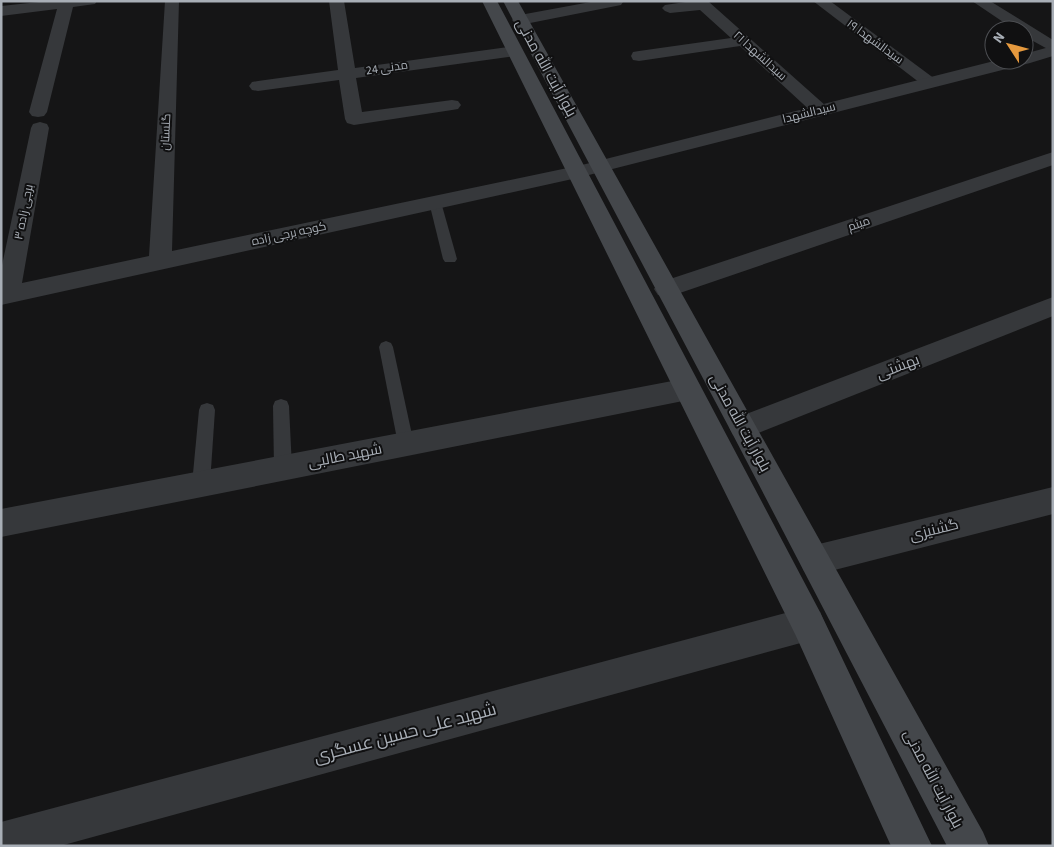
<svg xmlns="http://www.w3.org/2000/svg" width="1054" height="847" font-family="'Source Sans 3',Cairo,sans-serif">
  <rect width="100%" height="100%" fill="#151516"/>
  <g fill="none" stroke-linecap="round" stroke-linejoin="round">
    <g fill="#36383b" fill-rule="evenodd">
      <polygon points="435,198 441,202 457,259 455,262 445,262 443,259 429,202"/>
      <polygon points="386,341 391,343 393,347 414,444 412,449 406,451 400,449 398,444 379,347 381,343"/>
      <polygon points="281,399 287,401 289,406 292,468 289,473 283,475 277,473 274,468 273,406 275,401"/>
      <polygon points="207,403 213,405 215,410 210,484 207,489 201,492 195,489 192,484 199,410 201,405"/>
    </g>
    <g fill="#36383b" fill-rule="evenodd">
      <polygon points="48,1 97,1 95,4 73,7 47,112 44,116 38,117 32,116 29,112 57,9 1,16 1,6"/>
      <polygon points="165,1 179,1 172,251 577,166 584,168 587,172 584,176 577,178 1,305 1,270 31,128 33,124 40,122 47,124 49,128 22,283 149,256"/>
      <polygon points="329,1 344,1 355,68 515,46 521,48 523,51 521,54 515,56 356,78 362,112 452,100 458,101 461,105 458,109 452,110 354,125 347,123 345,119 339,80 258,91 252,90 249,86 252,82 258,81 338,70"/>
      <polygon points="596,1 623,2 621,5 616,6 520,25 515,23 512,20 515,17 520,15"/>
      <polygon points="692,1 709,2 826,106 829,110 826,114 820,115 814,114 740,46 639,61 633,60 631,56 633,52 639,51 731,38 700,10 670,13 665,11 662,8 665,5"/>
      <polygon points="813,1 830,1 939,82 936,86 930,87 924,86"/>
      <polygon points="972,1 990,1 1053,40 1053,52 1024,36 1024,30 1015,30"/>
      <polygon points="1053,152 1053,165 674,295 666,297 658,295 654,289 658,283"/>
      <polygon points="1053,297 1053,316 743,439 733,435 729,427 733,419"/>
      <polygon points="688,378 697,381 701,389 697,397 688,400 1,537 1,509"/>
      <polygon points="1053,487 1053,514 815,575 804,571 799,560 804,549 815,545"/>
      <polygon points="808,607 820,612 825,624 820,636 808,641 60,846 1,846 1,822"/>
    </g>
    <polygon fill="#36383b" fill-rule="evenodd" points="1053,46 1053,56 1030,63 577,178 570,176 567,172 570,168 998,60 1024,60 1024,54"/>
    <g fill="#44474b" fill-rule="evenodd">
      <polygon points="482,1 497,1 820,612 932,846 891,846 796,636"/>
      <polygon points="503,1 518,1 983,832 989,846 947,846 733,435"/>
    </g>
  </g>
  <g text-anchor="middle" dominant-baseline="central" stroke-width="4" stroke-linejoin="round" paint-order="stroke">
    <g font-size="12" fill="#a8aeb6" stroke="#101011">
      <text transform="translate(875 42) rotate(36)">سیدالشهدا ۱۹</text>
      <text transform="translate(760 56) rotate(42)">سیدالشهدا ۲۱</text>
      <text transform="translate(387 68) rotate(-8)">مدنی 24</text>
      <text transform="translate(809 113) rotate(-14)">سیدالشهدا</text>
      <text transform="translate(166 132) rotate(-87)">گلستان</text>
      <text transform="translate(24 212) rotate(-79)">برجی زاده ۳</text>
      <text transform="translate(859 224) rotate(-19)">میثم</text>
      <text transform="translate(289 234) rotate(-12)">کوچه برجى زاده</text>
    </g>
    <g font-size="15" fill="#a8aeb6" stroke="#101011">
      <text transform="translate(546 68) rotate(61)">بلوار آیت الله مدنی</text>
      <text transform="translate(898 367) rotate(-21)">بهشتی</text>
      <text transform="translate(740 423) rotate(61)">بلوار آیت الله مدنی</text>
      <text transform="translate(345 456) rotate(-11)">شهید طالبی</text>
      <text transform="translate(934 530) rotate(-14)">گشنیزی</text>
      <text transform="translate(933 779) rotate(62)">بلوار آیت الله مدنی</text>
    </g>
    <g font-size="18" fill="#a8aeb6" stroke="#101011">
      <text transform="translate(405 733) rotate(-15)">شهید علی حسین عسگری</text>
    </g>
  </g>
  <rect width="1054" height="847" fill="none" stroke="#a8aeb6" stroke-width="5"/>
  <g transform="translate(1009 45) rotate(306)"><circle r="24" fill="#101011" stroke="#4d4f53"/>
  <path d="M0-4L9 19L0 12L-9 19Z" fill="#e5993e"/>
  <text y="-8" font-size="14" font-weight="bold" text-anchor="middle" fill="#a8aeb6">N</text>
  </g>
</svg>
